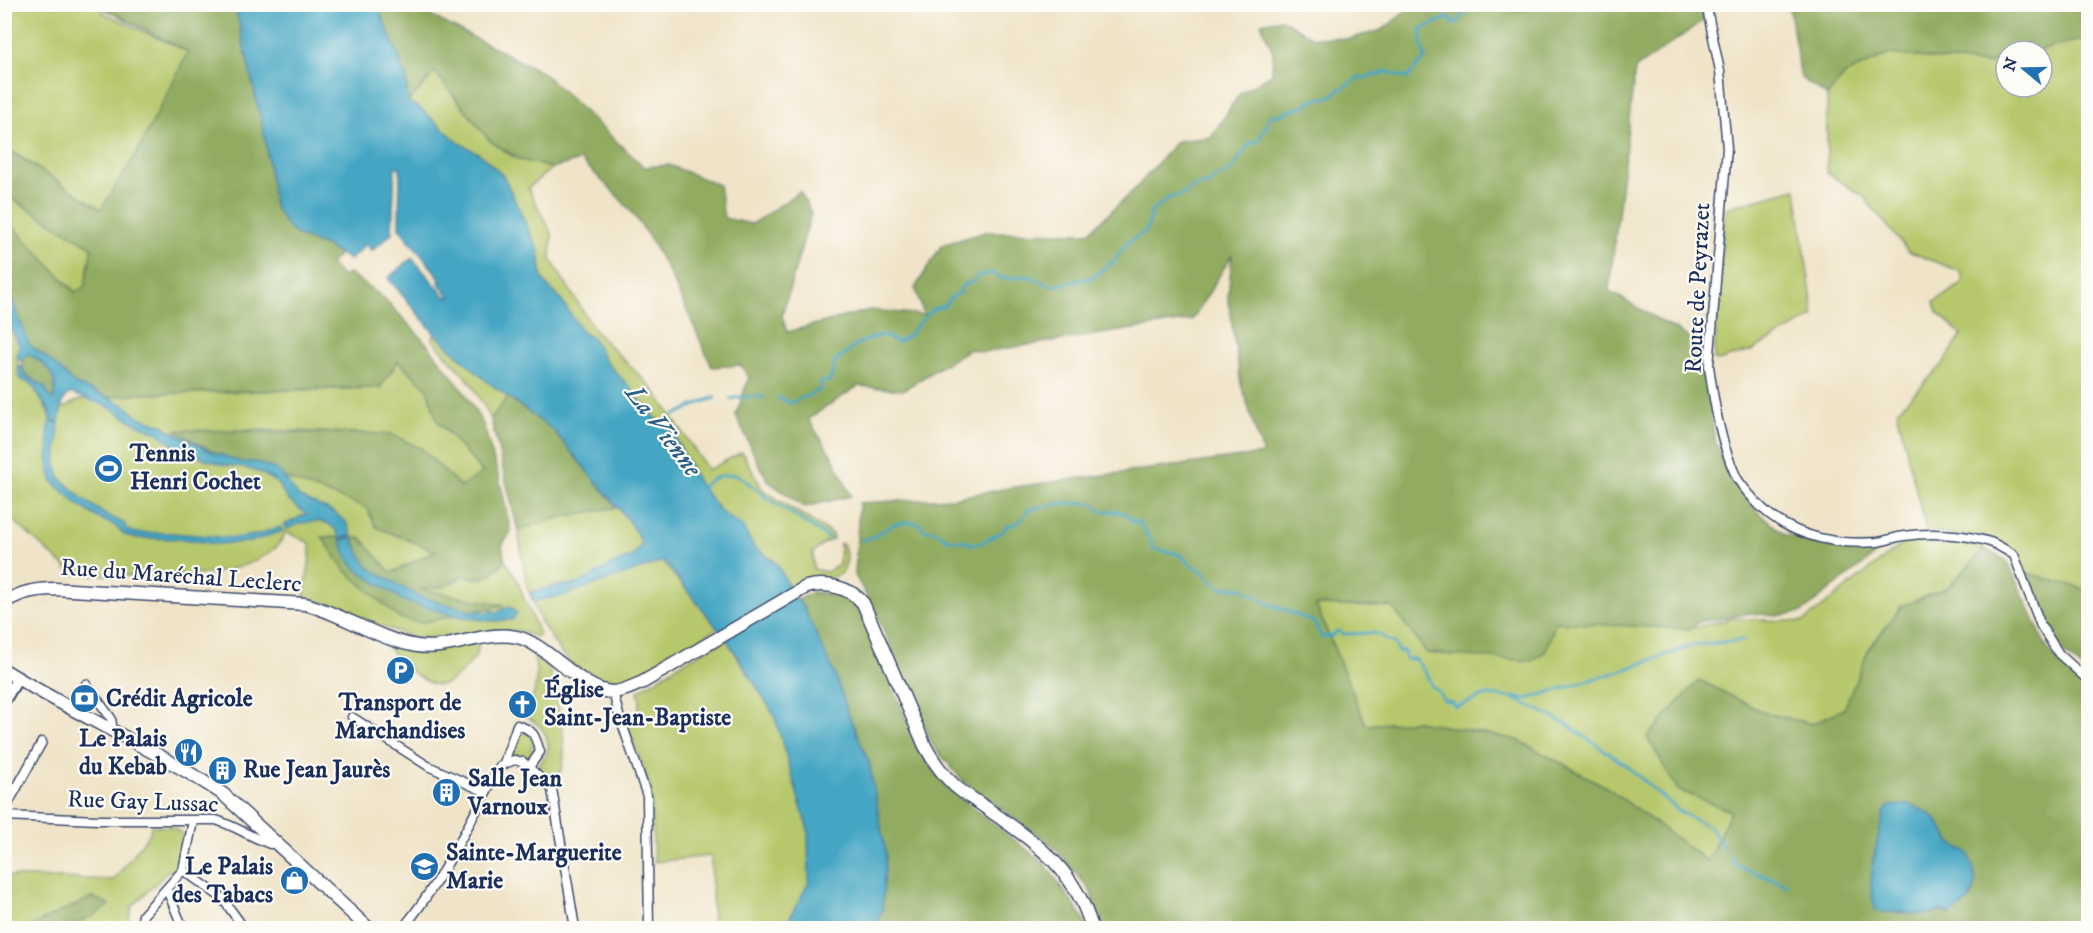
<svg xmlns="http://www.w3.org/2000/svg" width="2093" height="933" font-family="'IM FELL DW Pica',serif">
  <rect width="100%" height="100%" fill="#fdfcf7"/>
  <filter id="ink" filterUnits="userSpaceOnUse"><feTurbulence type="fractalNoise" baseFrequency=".0167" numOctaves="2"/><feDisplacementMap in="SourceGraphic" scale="12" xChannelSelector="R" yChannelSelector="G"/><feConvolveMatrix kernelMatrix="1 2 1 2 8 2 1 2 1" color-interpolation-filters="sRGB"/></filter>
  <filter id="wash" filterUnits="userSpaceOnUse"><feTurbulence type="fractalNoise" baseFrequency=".008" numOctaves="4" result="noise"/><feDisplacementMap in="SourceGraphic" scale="24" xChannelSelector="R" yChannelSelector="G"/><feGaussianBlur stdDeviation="1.35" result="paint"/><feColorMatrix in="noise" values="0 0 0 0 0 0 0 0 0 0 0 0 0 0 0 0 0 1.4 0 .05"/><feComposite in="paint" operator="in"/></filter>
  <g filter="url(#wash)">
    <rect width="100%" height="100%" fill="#f0e4c8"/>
    <g fill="#b7c86c" stroke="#697c65" stroke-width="1.5">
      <polygon points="4,5 111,5 102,12 188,52 136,155 101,210 5,147"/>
      <polygon points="2088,38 2088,590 2027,573 2015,553 1991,540 1926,531 1897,411 1943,364 1962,335 1937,312 1934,302 1962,284 1962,272 1908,251 1863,196 1827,173 1827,96 1845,74 1890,54 1986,64 2006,59 2006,87 2042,87 2042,51 2037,51"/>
      <path d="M 435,72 L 490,141 L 519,161 L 521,160 L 552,168 L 528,188 L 552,234 L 551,260 L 596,332 L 654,390 L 708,470 L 742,452 L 763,490 L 832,534 L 833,539 L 824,543 L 813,553 L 813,569 L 827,572 L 839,564 L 840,543 L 844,545 L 847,560 L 842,573 C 825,582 807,580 789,587 L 774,560 L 754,547 L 742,526 L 721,512 L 699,484 L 675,438 L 646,408 L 629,386 L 606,362 L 593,339 L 583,334 L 559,297 L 548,287 L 542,278 L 539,252 L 504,177 L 481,155 L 459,143 L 420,108 L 408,102 Z"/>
      <polygon points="1796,189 1814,316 1751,351 1718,361 1714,359 1725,208"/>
      <polygon points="4,194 92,247 85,287 75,292 5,218"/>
      <path d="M 4,318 L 19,344 L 17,357 L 21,380 L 31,383 L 50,415 L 79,400 L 141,394 L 380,388 L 398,361 L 427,388 L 437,420 L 483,473 L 460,487 L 422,449 L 391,434 L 253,430 L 176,431 L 367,508 L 376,527 L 436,551 L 391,573 L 361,538 L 399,618 L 502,605 L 416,589 L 443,587 L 464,575 C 485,583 490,575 505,561 L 515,575 L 539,634 L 536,637 L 519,631 L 493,631 L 431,639 L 412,637 L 381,626 L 336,606 L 304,597 L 310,558 L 310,543 L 286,532 C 282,539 279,546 272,551 C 223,587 131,575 73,574 L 5,513 Z"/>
      <polygon points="435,334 484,379 508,397 491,419 471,383 432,339"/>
      <polygon points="617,507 718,628 633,681 611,686 595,680 571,663 561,653 541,622 527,587 518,530 561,517"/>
      <polygon points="1936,538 1962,542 1985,549 1948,587 1902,606 1869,649 1845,708 1812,724 1765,713 1699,680 1678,790 1731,811 1707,861 1606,787 1518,740 1417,721 1366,725 1316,605 1392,607 1427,653 1545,652 1555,622 1689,629 1733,618 1803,622 1906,541"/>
      <path d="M 381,638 L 474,644 L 478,646 C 479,656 471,662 465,669 C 459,675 451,683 442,685 C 422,687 391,653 381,638 Z"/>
      <polygon points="726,639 774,714 808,830 809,883 784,928 713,928 711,856 654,862 651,790 628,726 637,720 640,700 638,691 677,666"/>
      <path d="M 533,650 C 537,652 542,656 544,659 C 555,675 573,761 558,775 C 556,776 551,778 549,778 L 537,770 C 540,764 544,758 547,752 C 552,738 539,722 526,717 L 528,712 L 530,712 L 531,704 L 533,704 L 533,701 L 532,700 C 535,689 537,684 536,670 C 536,663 533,657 533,650 Z"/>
      <polygon points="519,730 526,732 532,738 532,754 529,759 512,756"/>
      <polygon points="151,826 172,827 183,834 183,851 175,871 168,871 132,907 129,919 132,928 5,928 5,876 114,880 150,833"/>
    </g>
    <g fill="#91ac60" stroke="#566e5f" stroke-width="1.5">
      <path d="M 113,4 L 235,5 L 265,138 L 274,206 L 289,229 L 301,237 L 326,246 L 339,254 L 330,264 L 343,277 L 349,273 L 384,298 L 427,344 L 464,392 L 483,424 L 500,481 L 511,532 L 502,545 L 505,561 C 490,575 485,583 464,575 L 443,587 L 419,589 L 504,605 L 420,623 L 399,618 L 344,569 L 322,537 L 361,538 L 391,573 L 436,551 L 376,527 L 367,508 L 214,452 L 175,430 L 391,434 L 422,449 L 461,487 L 483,472 L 437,420 L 427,388 L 398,361 L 380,387 L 141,394 L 107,397 L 80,387 L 51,399 C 49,394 47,389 43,386 C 33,378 19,377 23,360 L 18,316 L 5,281 L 5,218 L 75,292 L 85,287 L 92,247 L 5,194 L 4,147 L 101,209 L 136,155 L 188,52 L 107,10 Z"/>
      <path d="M 377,5 L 420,5 L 423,12 L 542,72 L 644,167 L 669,165 L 719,185 L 724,218 L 752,224 L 800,191 L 811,213 L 782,316 L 787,332 L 870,310 L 924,315 L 915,288 L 942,245 L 985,232 L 1088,233 L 1136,188 L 1177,141 L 1211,137 L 1240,93 L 1272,74 L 1273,52 L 1261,23 L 1282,19 L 1311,37 L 1349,39 L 1382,30 L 1414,5 L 1699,5 L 1704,20 L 1635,69 L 1609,291 L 1705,347 L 1714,438 L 1729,478 L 1756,510 L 1785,535 L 1838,549 L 1890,543 L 1802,612 L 1776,616 L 1751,613 L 1699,622 L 1689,629 L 1556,622 L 1545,652 L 1531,661 L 1427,653 L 1392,607 L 1316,605 L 1366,725 L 1417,721 L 1518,740 L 1606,787 L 1707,861 L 1731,811 L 1678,790 L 1647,737 L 1699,680 L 1765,713 L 1812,724 L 1844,709 L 1869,649 L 1902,606 L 1948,587 L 1985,549 L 2007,561 L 2047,648 L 2061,665 L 2088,685 L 2088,928 L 1101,928 L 1090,890 L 1053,846 L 964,782 L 933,746 L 876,613 L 855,575 L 859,503 L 953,498 L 1015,487 L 1263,454 L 1241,384 L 1228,298 L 1232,255 L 1192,320 L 982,352 L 969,349 L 903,390 L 858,386 L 808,419 L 834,459 L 851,496 L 804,507 L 769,482 L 759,465 L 736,415 L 749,377 L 741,365 L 712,367 C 691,320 671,271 643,228 C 626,202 602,181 581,160 L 552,168 L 521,160 L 490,141 L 435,72 L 408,102 L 406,75 L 403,72 L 400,59 Z"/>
      <polygon points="1789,5 2088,5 2088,38 2037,51 2006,51 2006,59 1986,64 1890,54 1845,74 1827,96 1801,78"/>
      <polygon points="508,397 554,431 617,507 561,517 518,530 491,419"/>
      <polygon points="2027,573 2088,590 2088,673 2065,654 2045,627"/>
      <path d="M 813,592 C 844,596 850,596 868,622 L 919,752 L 948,788 L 1045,864 L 1084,919 L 1086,928 L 895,928 L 893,926 L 892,928 L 875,928 L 882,910 L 875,803 L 869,762 L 803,607 L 798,600 Z"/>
      <polygon points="93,897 110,905 95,915 64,928 26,928"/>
    </g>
    <g fill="#44a6c3" stroke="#306a90" stroke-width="1.5">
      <polygon points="235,5 377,5 400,59 403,72 406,75 408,102 420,108 459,143 480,154 504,177 539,252 542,278 548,287 559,297 583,333 593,338 606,362 629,386 646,408 675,437 699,484 721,512 742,526 754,547 777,564 789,587 803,607 834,672 850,718 869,762 886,854 882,910 875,928 784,928 809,882 808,830 774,715 730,644 664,561 562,596 534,601 530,592 556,586 578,584 611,565 634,555 642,543 629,521 554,431 484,379 435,334 388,278 412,258 446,297 450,297 439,283 440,278 399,228 400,167 395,167 392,233 372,251 366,244 350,260 326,246 301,237 289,229 274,206 265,138"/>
      <path d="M 5,281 L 29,344 L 51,361 L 75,384 L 107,397 L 124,405 L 139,417 L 163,425 L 169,430 L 210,451 L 241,462 L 256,462 L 275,469 L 280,472 L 299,497 L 335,513 L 346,522 L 352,535 L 340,539 C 332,514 306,520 287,529 L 284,525 L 306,514 L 289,501 L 276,482 L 263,474 L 243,467 L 224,465 L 205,459 L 191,451 L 176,447 L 158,433 L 135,423 L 107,406 L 73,394 L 68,394 L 63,401 L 59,422 L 50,420 L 49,411 L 31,383 L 21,380 L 19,376 L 18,366 L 22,367 L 25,375 L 45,387 L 51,399 L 54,399 C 58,376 47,364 28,354 L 21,361 L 17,357 L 19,344 L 5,318 Z"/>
      <polygon points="50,422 59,423 56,465 60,478 81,497 106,515 124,523 127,530 136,533 173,533 233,538 256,535 280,527 283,531 251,542 217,544 182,539 135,538 125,535 114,525 98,518 76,503 52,481 48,459 49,454 48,432"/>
      <polygon points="352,537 364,561 370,568 390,580 420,597 475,612 482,610 485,613 493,610 495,613 510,606 517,613 512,620 491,621 460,617 404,601 356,569 348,559 341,541"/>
      <path d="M 1910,804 L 1929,813 L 1939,823 L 1951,843 L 1969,854 C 1979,886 1980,898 1949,915 L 1941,911 C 1921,917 1921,914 1902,912 C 1893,912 1885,913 1876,911 C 1864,881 1877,844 1884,813 L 1889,806 Z"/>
    </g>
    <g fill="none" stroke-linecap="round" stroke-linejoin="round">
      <g stroke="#44a6c3" stroke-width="3">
        <path d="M 778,398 L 791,403 L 820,390 L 821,382 L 830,381 L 835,362 L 859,343 L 881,335 L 898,342 L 911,334 L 915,327 L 933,309 L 945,306 L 951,297 L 960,293 L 962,286 L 976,280 L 977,276 L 992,273 L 1001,278 L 1018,278 L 1027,275 L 1051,286 L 1091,278 L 1113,262 L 1127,243 L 1146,231 L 1152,211 L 1169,198 L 1183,195 L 1193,187 L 1210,183 L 1214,178 L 1231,171 L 1250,143 L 1257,142 L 1267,125 L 1269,117 L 1274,114 L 1280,116 L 1287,111 L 1303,107 L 1310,101 L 1329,97 L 1359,77 L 1366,78 L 1371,75 L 1381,75 L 1384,71 L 1407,78 L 1425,58 L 1422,46 L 1421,29 L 1449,17 L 1453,24 L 1458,23 C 1461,13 1471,8 1479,4"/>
        <polyline points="730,399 739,397 764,397"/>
        <polyline points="675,415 702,402 715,398"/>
        <polyline points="669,434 670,421"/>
        <path d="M 700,490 C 709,477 722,474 738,475 L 766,497 L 829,538"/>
        <path d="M 862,540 C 875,538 882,530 893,525 C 901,521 910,523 918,523 L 925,530 L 935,531 L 949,540 L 967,541 L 969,544 L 981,543 L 1004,531 L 1006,526 C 1016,525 1024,520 1028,510 C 1037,506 1054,506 1066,502 C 1080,509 1090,494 1100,511 C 1114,511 1125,510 1133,522 L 1138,521 L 1152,542 L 1152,549 L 1179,554 L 1194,567 L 1198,568 L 1220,588 L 1242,588 L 1267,603 L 1314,622 L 1322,638 L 1334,635 L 1336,631 L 1340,631 L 1342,634 L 1375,633 L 1396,644 L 1398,652 L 1404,651 L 1406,659 L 1415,659 L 1425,672 L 1433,688 L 1438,691 L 1444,700 L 1452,702 L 1455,707 L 1487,695 L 1527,699 L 1620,671 L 1695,645 L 1744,640"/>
        <polyline points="1515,699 1565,723 1627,766 1680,812 1710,827 1724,848"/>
        <polyline points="1730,857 1736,865 1787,885"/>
      </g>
    </g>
  </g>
  <g filter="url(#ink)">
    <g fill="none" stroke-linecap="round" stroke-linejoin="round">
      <defs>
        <g id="minor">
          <path d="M 1706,4 L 1720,71 L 1727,148 L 1709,366 C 1714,402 1720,442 1736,476 C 1739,483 1745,489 1750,495 C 1780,533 1829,546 1877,542 C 1886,541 1895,537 1904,536 C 1930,532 1964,534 1990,542 C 1998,545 2006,550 2014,555 L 2041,626 L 2059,654 L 2088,680"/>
          <polyline points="86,684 111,718 113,732"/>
          <polyline points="613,692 619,715 647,796 649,928"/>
          <polyline points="352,717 428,766 486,792"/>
          <path d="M 504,763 L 517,725 C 534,730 535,735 540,752 L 529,767"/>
          <polyline points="4,811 42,742"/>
          <path d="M 4,816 L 98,820 L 216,820 C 235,826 251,837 270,844 L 275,841"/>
          <polyline points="183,870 222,898 244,928"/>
          <polyline points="167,890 183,928"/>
          <polyline points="143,928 141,924 143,915 183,870 193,821"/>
          <path d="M 403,928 C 444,878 469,823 500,766 L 514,760 L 523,762 L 552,789 L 575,928"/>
        </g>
        <polyline id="tertiary" points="4,701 18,678"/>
        <g id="secondary">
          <path d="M 4,602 C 22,592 35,589 55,589 L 305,604 C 343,614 377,639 417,646 C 450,651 484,630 517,637 C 548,644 581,691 612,692 C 623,692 633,686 643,682 L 806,587 C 826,582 850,587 863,603 L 925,746 C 933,761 942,774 955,786 C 964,794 975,800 985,807 C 1035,843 1074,866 1092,928"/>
          <path d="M 4,670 C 75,714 153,748 223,794 L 368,928"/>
        </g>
      </defs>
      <use href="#minor" stroke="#3b4a6e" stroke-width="11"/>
      <use href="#tertiary" stroke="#3b4a6e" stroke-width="14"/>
      <use href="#secondary" stroke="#3b4a6e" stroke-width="15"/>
      <use href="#minor" stroke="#fff" stroke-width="8"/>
      <use href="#tertiary" stroke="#fff" stroke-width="10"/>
      <use href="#secondary" stroke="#fff" stroke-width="12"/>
    </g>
  </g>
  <defs>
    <symbol id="stadium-disc" viewBox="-11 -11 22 22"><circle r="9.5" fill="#1f6fb2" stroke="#fdfcf7"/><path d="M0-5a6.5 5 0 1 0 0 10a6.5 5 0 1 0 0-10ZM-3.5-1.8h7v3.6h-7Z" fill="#fff"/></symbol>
    <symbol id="parking-disc" viewBox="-11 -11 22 22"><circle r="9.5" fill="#1f6fb2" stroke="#fdfcf7"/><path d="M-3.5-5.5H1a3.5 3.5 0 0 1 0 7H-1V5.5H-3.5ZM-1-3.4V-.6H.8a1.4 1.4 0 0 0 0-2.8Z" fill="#fff"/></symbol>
    <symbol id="bank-disc" viewBox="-11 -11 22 22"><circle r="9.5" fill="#1f6fb2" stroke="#fdfcf7"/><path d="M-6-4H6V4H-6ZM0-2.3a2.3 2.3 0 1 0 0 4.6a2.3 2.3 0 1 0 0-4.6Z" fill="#fff"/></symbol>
    <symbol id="church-disc" viewBox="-11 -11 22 22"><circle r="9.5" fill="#1f6fb2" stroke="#fdfcf7"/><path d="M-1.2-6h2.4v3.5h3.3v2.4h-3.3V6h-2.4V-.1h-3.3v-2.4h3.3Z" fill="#fff"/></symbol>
    <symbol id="restaurant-disc" viewBox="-11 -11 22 22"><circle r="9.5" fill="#1f6fb2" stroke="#fdfcf7"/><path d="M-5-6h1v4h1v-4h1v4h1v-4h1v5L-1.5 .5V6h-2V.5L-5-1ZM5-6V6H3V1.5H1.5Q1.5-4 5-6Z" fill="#fff"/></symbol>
    <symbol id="building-disc" viewBox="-11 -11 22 22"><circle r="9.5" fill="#1f6fb2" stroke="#fdfcf7"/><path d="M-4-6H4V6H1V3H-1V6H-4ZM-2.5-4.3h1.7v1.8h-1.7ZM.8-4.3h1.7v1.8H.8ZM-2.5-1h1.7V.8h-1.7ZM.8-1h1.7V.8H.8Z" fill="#fff"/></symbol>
    <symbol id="school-disc" viewBox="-11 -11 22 22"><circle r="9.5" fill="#1f6fb2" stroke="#fdfcf7"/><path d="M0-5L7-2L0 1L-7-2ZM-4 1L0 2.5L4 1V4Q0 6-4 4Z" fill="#fff"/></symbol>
    <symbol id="shop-disc" viewBox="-11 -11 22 22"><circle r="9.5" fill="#1f6fb2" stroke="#fdfcf7"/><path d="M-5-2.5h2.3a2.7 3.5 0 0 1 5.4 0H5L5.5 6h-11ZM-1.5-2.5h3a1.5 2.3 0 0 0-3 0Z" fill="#fff"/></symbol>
  </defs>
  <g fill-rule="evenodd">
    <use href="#stadium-disc" x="92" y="452" width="33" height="33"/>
    <use href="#parking-disc" x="384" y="654" width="33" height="33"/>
    <use href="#bank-disc" x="68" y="682" width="33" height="33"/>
    <use href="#church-disc" x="506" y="688" width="33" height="33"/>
    <use href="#restaurant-disc" x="172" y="736" width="33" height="33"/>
    <use href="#building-disc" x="206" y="754" width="33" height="33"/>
    <use href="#building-disc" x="430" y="776" width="33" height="33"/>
    <use href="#school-disc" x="408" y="850" width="33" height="33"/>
    <use href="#shop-disc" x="278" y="864" width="33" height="33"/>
  </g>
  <g text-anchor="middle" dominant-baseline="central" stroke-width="4.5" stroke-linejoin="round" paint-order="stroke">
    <g font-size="24" fill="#1b2f5e" stroke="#fdfcf7">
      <text transform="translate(1698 288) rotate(-87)">Route de Peyrazet</text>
      <text transform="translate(181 576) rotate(4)">Rue du Maréchal Leclerc</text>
      <text transform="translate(143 802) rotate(2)">Rue Gay Lussac</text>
    </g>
    <g font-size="24" font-weight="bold" fill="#1b2f5e" stroke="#fdfcf7" text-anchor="start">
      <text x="130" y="454">Tennis<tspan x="130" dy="28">Henri Cochet</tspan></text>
      <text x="544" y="690">Église<tspan x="544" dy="28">Saint-Jean-Baptiste</tspan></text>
      <text x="106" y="699">Crédit Agricole</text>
      <text x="400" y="703" text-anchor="middle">Transport de<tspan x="400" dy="28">Marchandises</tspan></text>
      <text x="167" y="739" text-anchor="end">Le Palais<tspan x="167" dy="28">du Kebab</tspan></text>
      <text x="243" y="770">Rue Jean Jaurès</text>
      <text x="468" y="779">Salle Jean<tspan x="468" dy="28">Varnoux</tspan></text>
      <text x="446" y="853">Sainte-Marguerite<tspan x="446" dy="28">Marie</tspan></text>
      <text x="273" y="867" text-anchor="end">Le Palais<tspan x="273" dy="28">des Tabacs</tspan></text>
    </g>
    <g font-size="26" font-style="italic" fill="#2b5f86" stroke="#fdfcf7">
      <text transform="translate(663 431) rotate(53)">La Vienne</text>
    </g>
  </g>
  <rect width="2093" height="933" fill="none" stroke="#fdfcf7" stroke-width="24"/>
  <g transform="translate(2024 69) rotate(289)"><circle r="28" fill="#fdfcf7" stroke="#a3aaba" stroke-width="1.5"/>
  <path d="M0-4.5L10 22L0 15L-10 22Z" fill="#1f6fb2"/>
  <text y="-9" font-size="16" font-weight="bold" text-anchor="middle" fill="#1b2f5e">N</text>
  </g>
</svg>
